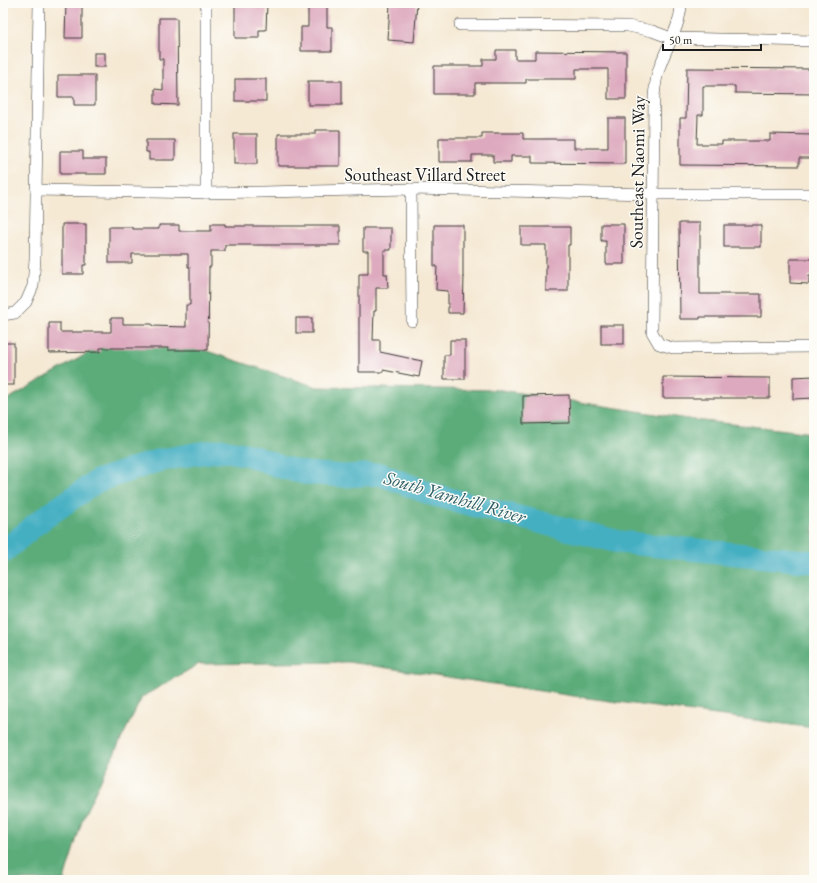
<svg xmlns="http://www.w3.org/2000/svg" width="817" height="883" font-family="'EB Garamond',serif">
  <rect width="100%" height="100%" fill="#fdfcf7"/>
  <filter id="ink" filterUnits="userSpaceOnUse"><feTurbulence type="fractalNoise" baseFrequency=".025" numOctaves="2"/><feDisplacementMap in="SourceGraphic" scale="8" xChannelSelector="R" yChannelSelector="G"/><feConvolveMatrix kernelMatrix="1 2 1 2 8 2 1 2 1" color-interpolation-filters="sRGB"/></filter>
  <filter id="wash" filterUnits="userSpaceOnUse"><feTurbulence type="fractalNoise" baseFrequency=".012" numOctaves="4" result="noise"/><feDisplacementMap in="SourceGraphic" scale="16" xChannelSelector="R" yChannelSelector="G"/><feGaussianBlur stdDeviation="0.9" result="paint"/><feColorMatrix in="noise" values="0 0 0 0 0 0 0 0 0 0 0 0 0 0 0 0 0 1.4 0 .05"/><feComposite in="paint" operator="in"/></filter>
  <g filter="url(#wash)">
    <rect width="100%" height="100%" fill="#f5e9d4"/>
    <polygon fill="#5bac7a" stroke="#3c644b" points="133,327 317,387 501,390 695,420 814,433 814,728 580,697 348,662 199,664 142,697 84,815 64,880 3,880 3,402"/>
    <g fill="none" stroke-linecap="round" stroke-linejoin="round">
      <polyline stroke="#44afc2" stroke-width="23" points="3,552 37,523 97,481 157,461 194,454 223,450 249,455 281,467 305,473 344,476 380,474 434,495 491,510 619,542 814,562"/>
    </g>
    <g id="blocks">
      <g fill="#dda9be">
        <polygon points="66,3 82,3 82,38 65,38"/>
        <polygon points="235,3 267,3 266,30 259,30 259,38 235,38"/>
        <polygon points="308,3 327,3 327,27 332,27 332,51 301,51 301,27 308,27"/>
        <polygon points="390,3 417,3 414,42 388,40"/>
        <polygon points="159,18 177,18 178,105 155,104 155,89 163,90 163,59 159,59"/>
        <polygon points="496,50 515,50 515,59 535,59 535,51 626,52 626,99 608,99 608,69 576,69 576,79 526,79 526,83 475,83 475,94 434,94 434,66 483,66 483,59 496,59"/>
        <rect x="94" y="53" width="11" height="14"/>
        <polygon points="687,68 814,69 814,94 735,93 735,86 703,86 703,115 698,115 697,144 722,144 722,141 770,141 770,134 812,135 812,158 799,158 799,166 680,165 680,118 686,118"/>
        <polygon points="58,75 95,75 95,105 74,105 74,97 58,97"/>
        <rect x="235" y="79" width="31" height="22"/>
        <rect x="308" y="81" width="34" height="24"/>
        <polygon points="608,118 625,118 625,164 532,163 532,156 511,156 511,162 493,162 493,155 472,155 472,162 439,162 439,138 482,138 482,133 523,133 523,139 574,139 574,148 608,148"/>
        <polygon points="315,130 340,130 340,166 278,166 278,134 315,134"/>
        <rect x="234" y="134" width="23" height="30"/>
        <polygon points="146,140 175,140 175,160 149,160 149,152 146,152"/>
        <polygon points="60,151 83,151 83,159 106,159 106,174 60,174"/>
        <polygon points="679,223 700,223 700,294 761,294 761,317 700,317 700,319 680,319"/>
        <polygon points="62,224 86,224 86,265 83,265 83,274 62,274"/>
        <polygon points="211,224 225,224 225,226 340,226 340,245 225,245 225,251 211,251 211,267 209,267 208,350 168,350 168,348 100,348 100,352 49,353 49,323 60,323 60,332 111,332 111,318 123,318 123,324 152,324 152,326 186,327 186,305 190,305 190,267 188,267 188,254 132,254 132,263 109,263 109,227 132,227 132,229 159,229 159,225 179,225 179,231 211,231"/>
        <polygon points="601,224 624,224 624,264 606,264 606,241 601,241"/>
        <polygon points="434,225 463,225 463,277 464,277 463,313 448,313 448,291 436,290 437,266 434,266"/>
        <rect x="724" y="225" width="37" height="22"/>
        <polygon points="521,227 570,227 570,245 568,245 568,291 546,291 546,245 521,245"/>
        <polygon points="363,228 391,228 391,250 384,250 384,274 387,274 388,288 376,288 376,311 374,311 373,340 380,340 380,352 422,361 419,377 383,370 383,372 359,372 359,274 368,274 368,251 363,251"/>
        <polygon points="790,259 814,259 814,276 809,276 809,284 790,283"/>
        <rect x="296" y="318" width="16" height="15"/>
        <rect x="601" y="325" width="23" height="19"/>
        <polygon points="450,340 465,340 465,379 444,379 444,355 450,355"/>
        <rect x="3" y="343" width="11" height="42"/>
        <polygon points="814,376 814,398 793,399 793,377"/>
        <polygon points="663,377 770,378 770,398 663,398"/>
        <polygon points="569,395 570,423 523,424 523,396"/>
      </g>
    </g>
  </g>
  <g filter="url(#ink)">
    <use href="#blocks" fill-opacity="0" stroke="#3d3b38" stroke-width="1"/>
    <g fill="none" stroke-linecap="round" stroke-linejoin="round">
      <defs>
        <g id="minor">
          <polyline points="206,3 206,193"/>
          <path d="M 681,3 C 681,26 666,47 659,69 C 656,77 655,87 654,96 L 652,332 L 659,344 L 673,348 L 814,347"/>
          <polyline points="460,25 628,26 652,31 671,38 814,41"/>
          <polyline points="411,189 412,321"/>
          <polyline points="36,190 206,193 411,189 654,194 814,194"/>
          <polyline points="3,315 15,313 26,302 33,286 35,259 39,3"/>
        </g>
      </defs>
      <use href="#minor" stroke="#3d3b38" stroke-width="12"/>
      <use href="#minor" stroke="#fff" stroke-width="11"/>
    </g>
  </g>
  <g text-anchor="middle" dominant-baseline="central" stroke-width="3" stroke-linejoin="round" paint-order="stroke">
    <g font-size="18" fill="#1c1c1c" stroke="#fdfcf7">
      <text transform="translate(637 172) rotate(-89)">Southeast Naomi Way</text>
      <text x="425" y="174">Southeast Villard Street</text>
    </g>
    <g font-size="19" font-style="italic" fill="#2e5e67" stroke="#fdfcf7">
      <text transform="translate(455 497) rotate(16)">South Yamhill River</text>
    </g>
  </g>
  <rect width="817" height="883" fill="none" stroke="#fdfcf7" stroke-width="16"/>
  <path d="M663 44v6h98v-6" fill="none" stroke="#1c1c1c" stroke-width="2"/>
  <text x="669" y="44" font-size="12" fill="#1c1c1c" stroke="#fdfcf7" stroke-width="3" paint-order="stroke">50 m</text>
</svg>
